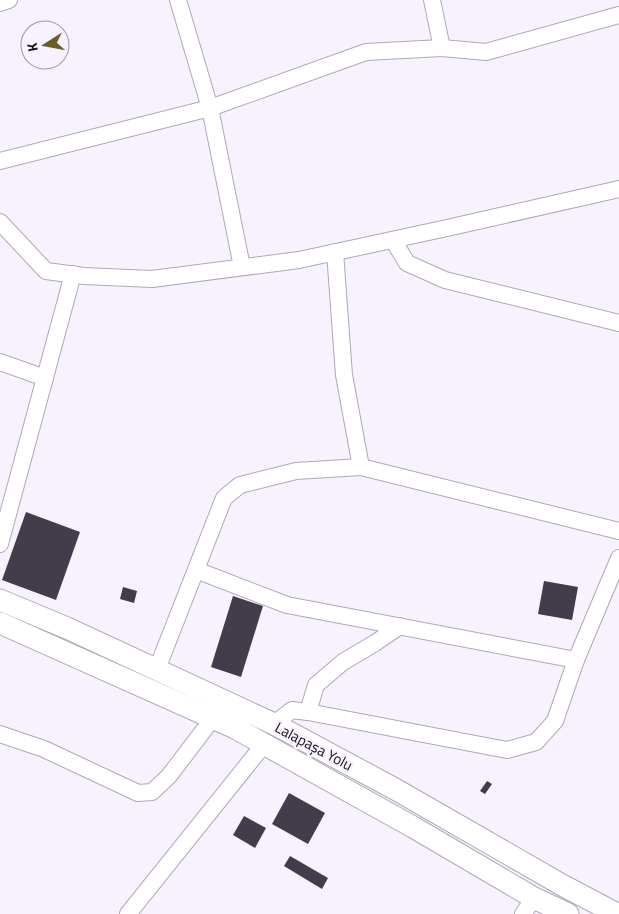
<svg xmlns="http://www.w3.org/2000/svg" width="619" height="914" font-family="'Titillium Web',sans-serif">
  <rect width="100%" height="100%" fill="#f8f1ff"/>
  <g fill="#433d4a">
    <polygon points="26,512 80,532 56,600 2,580"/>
    <polygon points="544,581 578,587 572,620 538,614"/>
    <polygon points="123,587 137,591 134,603 120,599"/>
    <polygon points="233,596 263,606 241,677 211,667"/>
    <polygon points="487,781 492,784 485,794 480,791"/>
    <polygon points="289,793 325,813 308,844 272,824"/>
    <polygon points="244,816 266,828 255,848 233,835"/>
    <polygon points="290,856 328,878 322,889 284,866"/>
  </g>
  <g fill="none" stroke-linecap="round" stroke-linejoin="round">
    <defs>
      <g id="minor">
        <polyline points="178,0 210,108 242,267"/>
        <polyline points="432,0 442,48"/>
        <polyline points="0,3 9,0"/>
        <polyline points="0,161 210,108 366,52 442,48 486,52 619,15"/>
        <polyline points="0,222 46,271 84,276 152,279 299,260 447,228 619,189"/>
        <polyline points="393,240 407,263 445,280 619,323"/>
        <polyline points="335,252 344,375 361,467"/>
        <polyline points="0,362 45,378"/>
        <polyline points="0,544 73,274"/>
        <polyline points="196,570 287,605 576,660"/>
        <polyline points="157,669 224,498 240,485 296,471 361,467 619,531"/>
        <polyline points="308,712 316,685 343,662 375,643 400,626"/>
        <polyline points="274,724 292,710 308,712 507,750 536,742 555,721 576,660 619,558"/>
        <polyline points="0,734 44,749 138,793 152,792 169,776 213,718"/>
        <polyline points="128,914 265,743"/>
        <polyline points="523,914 534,898"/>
      </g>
      <g id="major">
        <polyline points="0,600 67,628 274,724 395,789 562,885 617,914"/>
        <polyline points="0,623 235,728 413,827 534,898 568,914"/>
      </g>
    </defs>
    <use href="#minor" stroke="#afa8b8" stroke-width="18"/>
    <use href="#major" stroke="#afa8b8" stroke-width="23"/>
    <use href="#minor" stroke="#fff" stroke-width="16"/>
    <use href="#major" stroke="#fff" stroke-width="21"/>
  </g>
  <g text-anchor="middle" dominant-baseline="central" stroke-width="5" stroke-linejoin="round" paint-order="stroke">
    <g font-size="15" fill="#161319" stroke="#f8f1ff">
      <text transform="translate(314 746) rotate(28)">Lalapaşa Yolu</text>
    </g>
  </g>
  <g transform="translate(45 45) rotate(259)"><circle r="24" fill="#f8f1ff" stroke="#9e98a3"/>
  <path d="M0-4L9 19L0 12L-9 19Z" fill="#685d29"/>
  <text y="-8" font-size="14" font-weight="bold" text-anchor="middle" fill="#161319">K</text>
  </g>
</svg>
